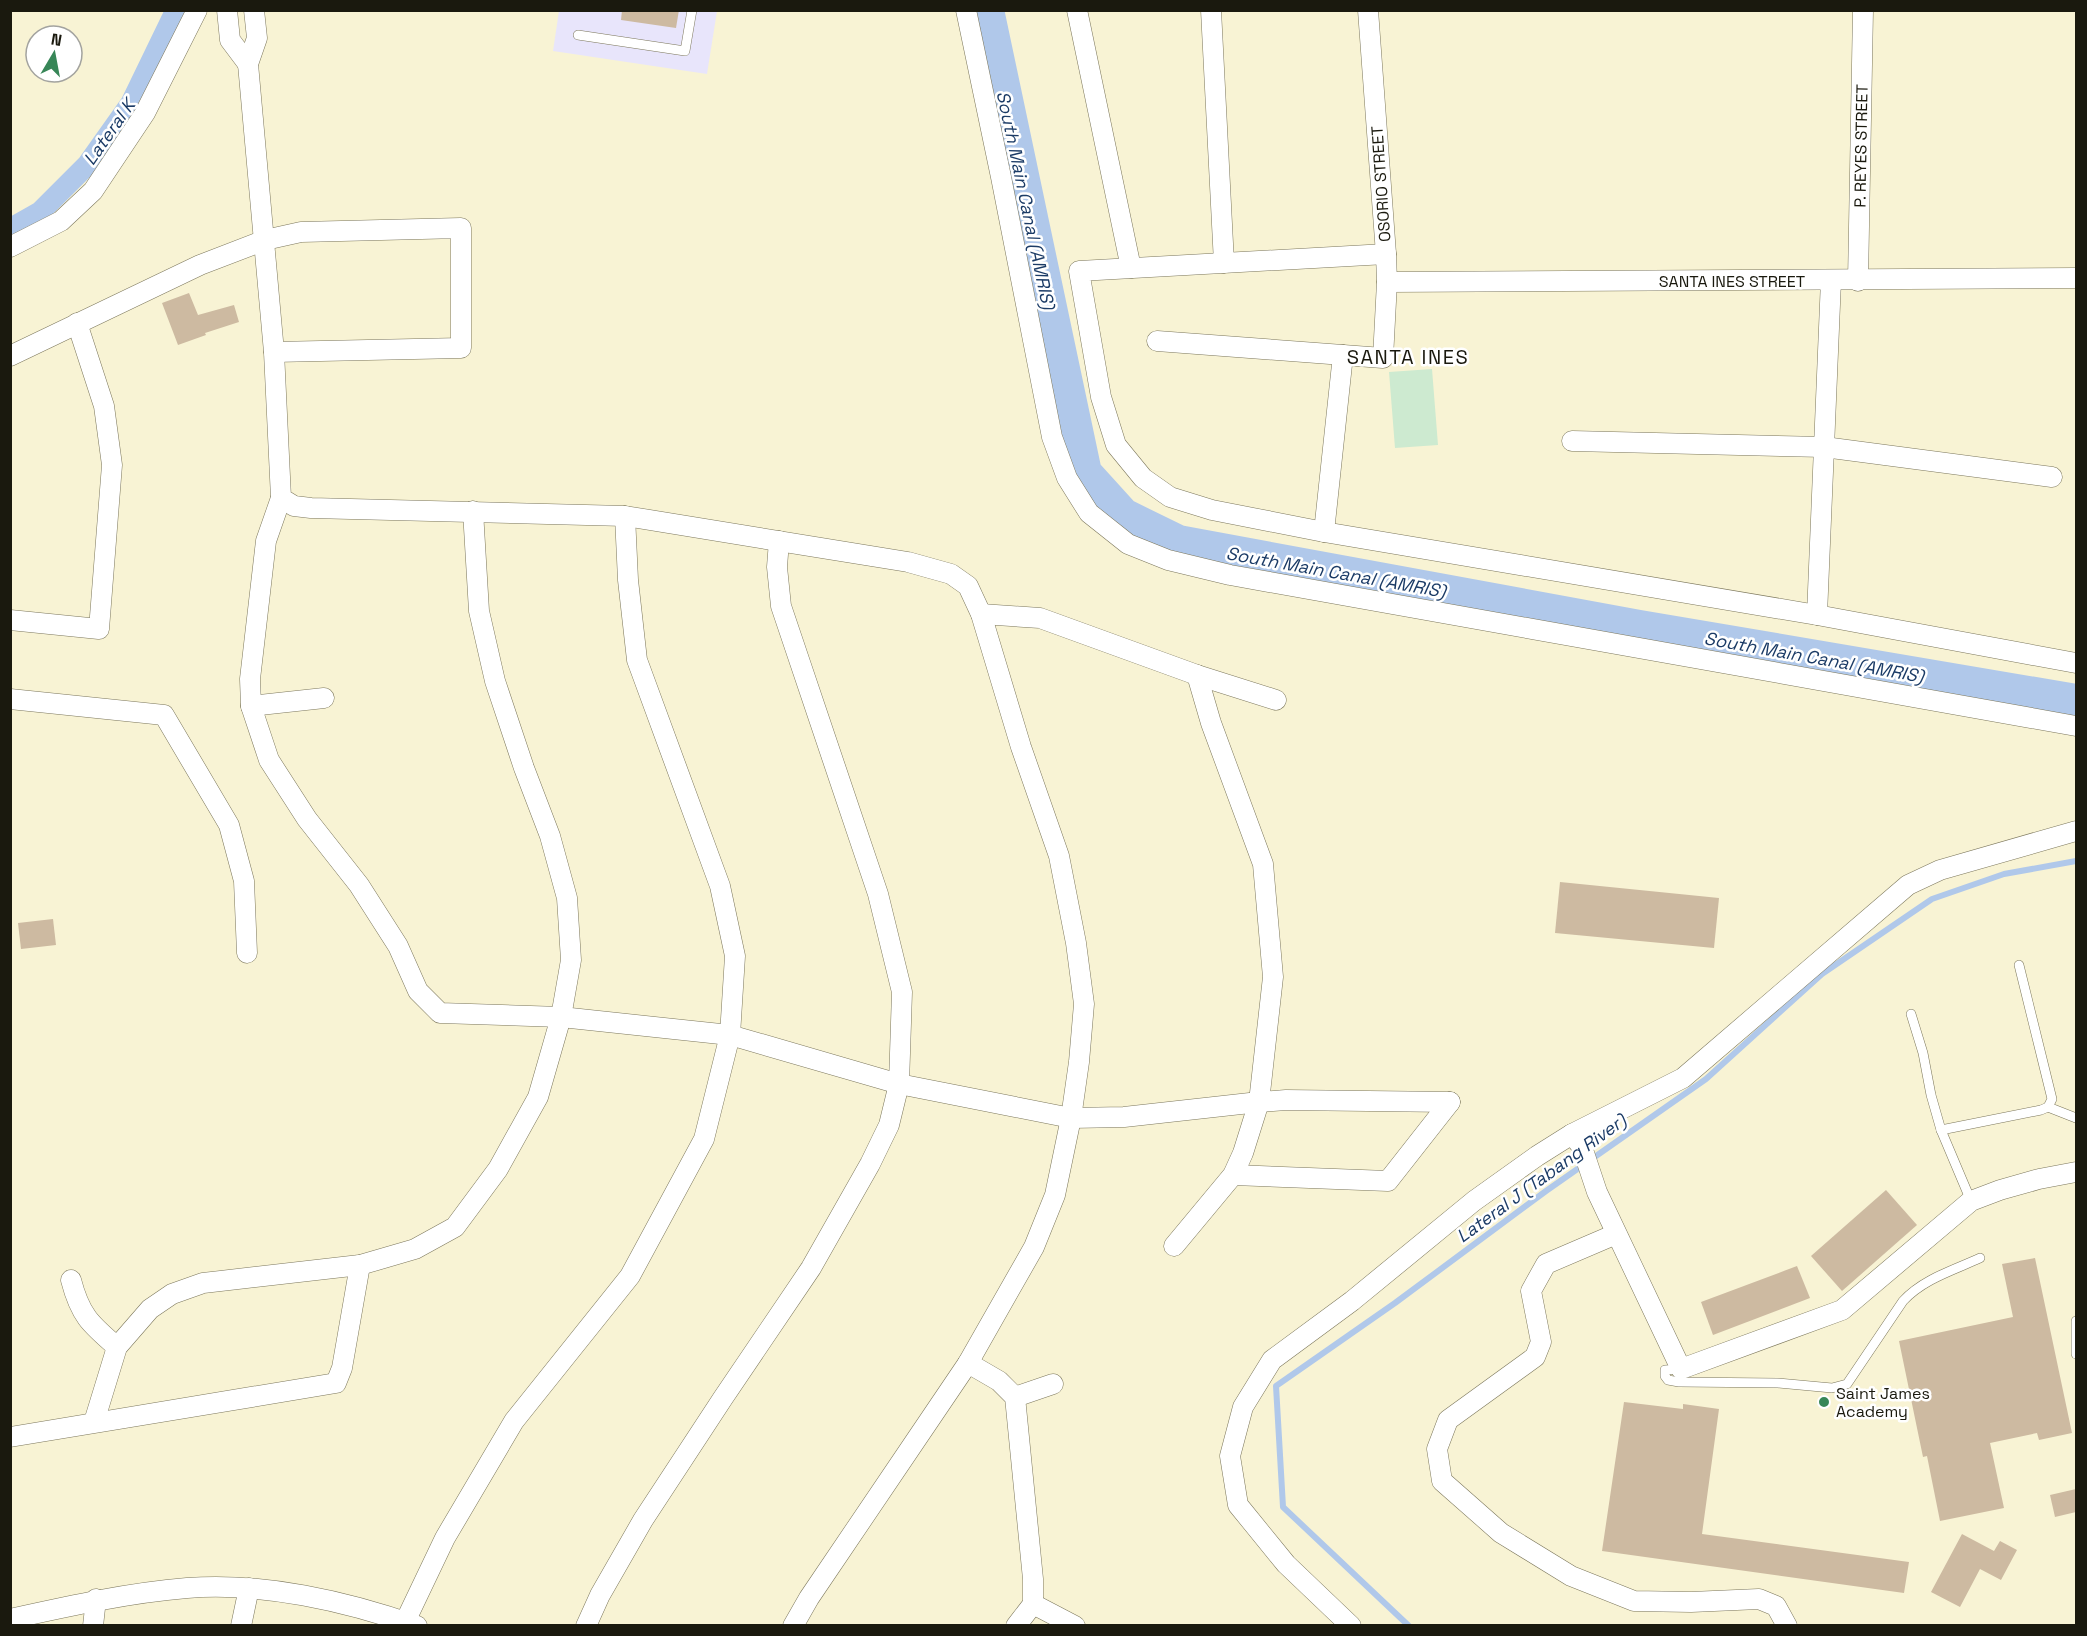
<svg xmlns="http://www.w3.org/2000/svg" width="2087" height="1636" font-family="'Space Grotesk',sans-serif">
  <rect width="100%" height="100%" fill="#f8f3d4"/>
  <polygon fill="#e8e5fb" points="559,11 717,11 707,74 553,51"/>
  <polygon fill="#cdead0" points="1432,369 1438,445 1395,448 1389,372"/>
  <g fill="none" stroke-linecap="round" stroke-linejoin="round">
    <polyline stroke="#b0c8ea" stroke-width="6" points="1409,1626 1283,1507 1276,1386 1395,1303 1546,1191 1706,1079 1822,974 1932,899 2004,874 2076,861"/>
    <polyline stroke="#b0c8ea" stroke-width="21" points="10,229 40,212 87,165 131,103 176,10"/>
    <polyline stroke="#b0c8ea" stroke-width="36" points="986,10 1084,473 1123,516 1178,543 1639,628 2076,702"/>
  </g>
  <g fill="#cdbaa1">
    <polygon points="622,10 679,10 676,28 621,20"/>
    <polygon points="189,293 198,315 234,305 239,322 205,333 206,335 178,345 162,303"/>
    <polygon points="1560,882 1719,898 1714,948 1555,933"/>
    <polygon points="53,919 56,945 21,949 18,923"/>
    <polygon points="1886,1190 1917,1225 1842,1291 1811,1256"/>
    <polygon points="2035,1258 2072,1433 2039,1440 2037,1433 1990,1443 2004,1508 1940,1521 1927,1456 1923,1457 1899,1341 2013,1317 2002,1264"/>
    <polygon points="1797,1266 1810,1298 1713,1335 1701,1302"/>
    <polygon points="1624,1402 1683,1409 1683,1404 1719,1409 1702,1534 1909,1562 1904,1593 1602,1551"/>
    <polygon points="2076,1489 2076,1512 2055,1517 2050,1495"/>
    <polygon points="1962,1534 1994,1551 2000,1541 2017,1550 2001,1580 1980,1569 1960,1607 1931,1592"/>
  </g>
  <g fill="none" stroke-linecap="round" stroke-linejoin="round">
    <defs>
      <g id="service">
        <polyline points="578,35 685,51 692,10"/>
        <polyline points="1911,1014 1923,1053 1931,1095 1941,1130 1971,1201"/>
        <polyline points="2048,1107 2076,1118"/>
        <polyline points="1941,1130 2041,1110 2048,1107 2052,1099 2019,965"/>
        <polyline points="2076,1321 2076,1354"/>
        <path d="M 1681,1369 L 1665,1370 L 1665,1376 L 1668,1380 L 1679,1382 L 1778,1383 L 1832,1388 L 1847,1384 L 1903,1301 C 1923,1279 1954,1270 1980,1258"/>
      </g>
      <g id="minor">
        <polyline points="227,10 230,40 248,64"/>
        <polyline points="254,10 257,38 248,64 274,352 281,498 294,506 311,508 625,516 908,562 951,574 968,586 981,614 1021,747 1059,856 1076,943 1084,1004 1079,1062 1071,1118 1055,1195 1034,1247 968,1363 809,1598 793,1626"/>
        <polyline points="966,10 1001,177 1052,437 1067,478 1089,513 1128,544 1168,560 1230,575 2076,726"/>
        <polyline points="1077,10 1131,268"/>
        <polyline points="1211,10 1224,263"/>
        <polyline points="10,247 61,221 93,191 145,113 197,10"/>
        <polyline points="1386,254 1079,271 1101,397 1116,445 1143,478 1170,497 1212,510 1324,532 1817,615 2076,663"/>
        <polyline points="1858,281 1863,10"/>
        <polyline points="1387,282 2076,278"/>
        <polyline points="1157,341 1383,358 1387,282 1386,254 1368,10"/>
        <polyline points="10,356 200,265 265,240 301,232 461,228 461,348 274,352"/>
        <polyline points="1572,441 1824,447 2052,477"/>
        <polyline points="281,498 266,541 250,679 251,706 269,760 307,819 359,885 398,946 418,991 440,1013 561,1017 730,1035 899,1084 1071,1118 1124,1117 1259,1102 1286,1100 1450,1102"/>
        <polyline points="1324,532 1343,355"/>
        <polyline points="981,614 1040,618 1197,675 1276,700"/>
        <polyline points="1817,615 1831,280"/>
        <polyline points="10,620 99,629 112,465 104,406 77,323"/>
        <polyline points="10,699 164,715 229,825 244,881 247,953"/>
        <polyline points="251,706 324,698"/>
        <polyline points="1572,1134 1582,1147 1597,1192 1681,1369 1842,1310 1971,1201 2000,1190 2039,1179 2076,1172"/>
        <polyline points="1233,1175 1388,1181 1450,1102"/>
        <polyline points="1616,1234 1546,1264 1531,1291 1541,1342 1535,1357 1448,1420 1437,1449 1442,1481 1501,1533 1571,1576 1634,1601 1691,1602 1759,1599 1776,1606 1787,1626"/>
        <polyline points="1174,1246 1233,1175 1243,1153 1259,1102 1273,977 1263,864 1211,723 1197,675"/>
        <path d="M 71,1280 C 80,1315 90,1324 117,1347"/>
        <polyline points="968,1363 999,1381 1015,1397 1033,1579 1033,1604 1016,1626"/>
        <polyline points="1015,1397 1053,1384"/>
        <polyline points="94,1422 117,1347 150,1309 172,1294 203,1283 360,1265 415,1249 455,1227 498,1169 538,1097 561,1017 571,960 567,898 550,836 524,768 495,681 479,611 473,511"/>
        <polyline points="10,1437 336,1383 342,1368 360,1265"/>
        <polyline points="1033,1604 1075,1626"/>
        <path d="M 10,1619 C 69,1606 127,1593 187,1588 C 262,1582 346,1601 417,1626"/>
        <polyline points="93,1626 96,1599"/>
        <polyline points="241,1626 249,1588"/>
        <polyline points="403,1626 445,1538 514,1421 630,1276 704,1139 730,1035 735,956 720,886 637,660 628,580 625,516"/>
        <polyline points="586,1626 600,1595 643,1520 723,1398 811,1268 870,1164 889,1125 899,1084 902,992 878,894 781,606 777,567 779,541"/>
        <polyline points="1351,1626 1286,1564 1238,1505 1230,1456 1243,1407 1272,1360 1352,1301 1474,1201 1537,1156 1572,1134 1683,1078 1908,885 1940,870 2076,831"/>
      </g>
    </defs>
    <use href="#service" stroke="#7c775c" stroke-width="10"/>
    <use href="#minor" stroke="#7c775c" stroke-width="21"/>
    <use href="#service" stroke="#fff" stroke-width="9"/>
    <use href="#minor" stroke="#fff" stroke-width="20"/>
  </g>
  <circle fill="#378657" stroke="#fff" stroke-width="2" cx="1824" cy="1402" r="6"/>
  <g text-anchor="middle" dominant-baseline="central" stroke-width="5" stroke-linejoin="round" paint-order="stroke">
    <g font-size="16" fill="#1a190e" stroke="#fff">
      <text transform="translate(1861 146) rotate(-89)">P. REYES STREET</text>
      <text transform="translate(1381 184) rotate(-94)">OSORIO STREET</text>
      <text x="1732" y="281">SANTA INES STREET</text>
    </g>
    <g font-size="16" fill="#1a190e" stroke="#fff" text-anchor="start">
      <text x="1836" y="1393">Saint James<tspan x="1836" dy="18">Academy</tspan></text>
    </g>
    <g font-size="18" font-style="italic" fill="#1b3b66" stroke="#fff">
      <text transform="translate(109 132) rotate(-55)">Lateral K</text>
      <text transform="translate(1026 200) rotate(78)">South Main Canal (AMRIS)</text>
      <text transform="translate(1336 572) rotate(10)">South Main Canal (AMRIS)</text>
      <text transform="translate(1814 657) rotate(10)">South Main Canal (AMRIS)</text>
      <text transform="translate(1541 1178) rotate(-36)">Lateral J (Tabang River)</text>
    </g>
    <g font-size="20" letter-spacing="1.5" fill="#1a190e" stroke="#fff">
      <text x="1408" y="357">SANTA INES</text>
    </g>
  </g>
  <rect width="2087" height="1636" fill="none" stroke="#1a190e" stroke-width="24"/>
  <g transform="translate(54 54) rotate(10)"><circle r="28" fill="#ffffff" stroke="#a3a39f" stroke-width="1.5"/>
  <path d="M0-4.5L10 22L0 15L-10 22Z" fill="#378657"/>
  <text y="-9" font-size="16" font-weight="bold" text-anchor="middle" fill="#1a190e">N</text>
  </g>
</svg>
